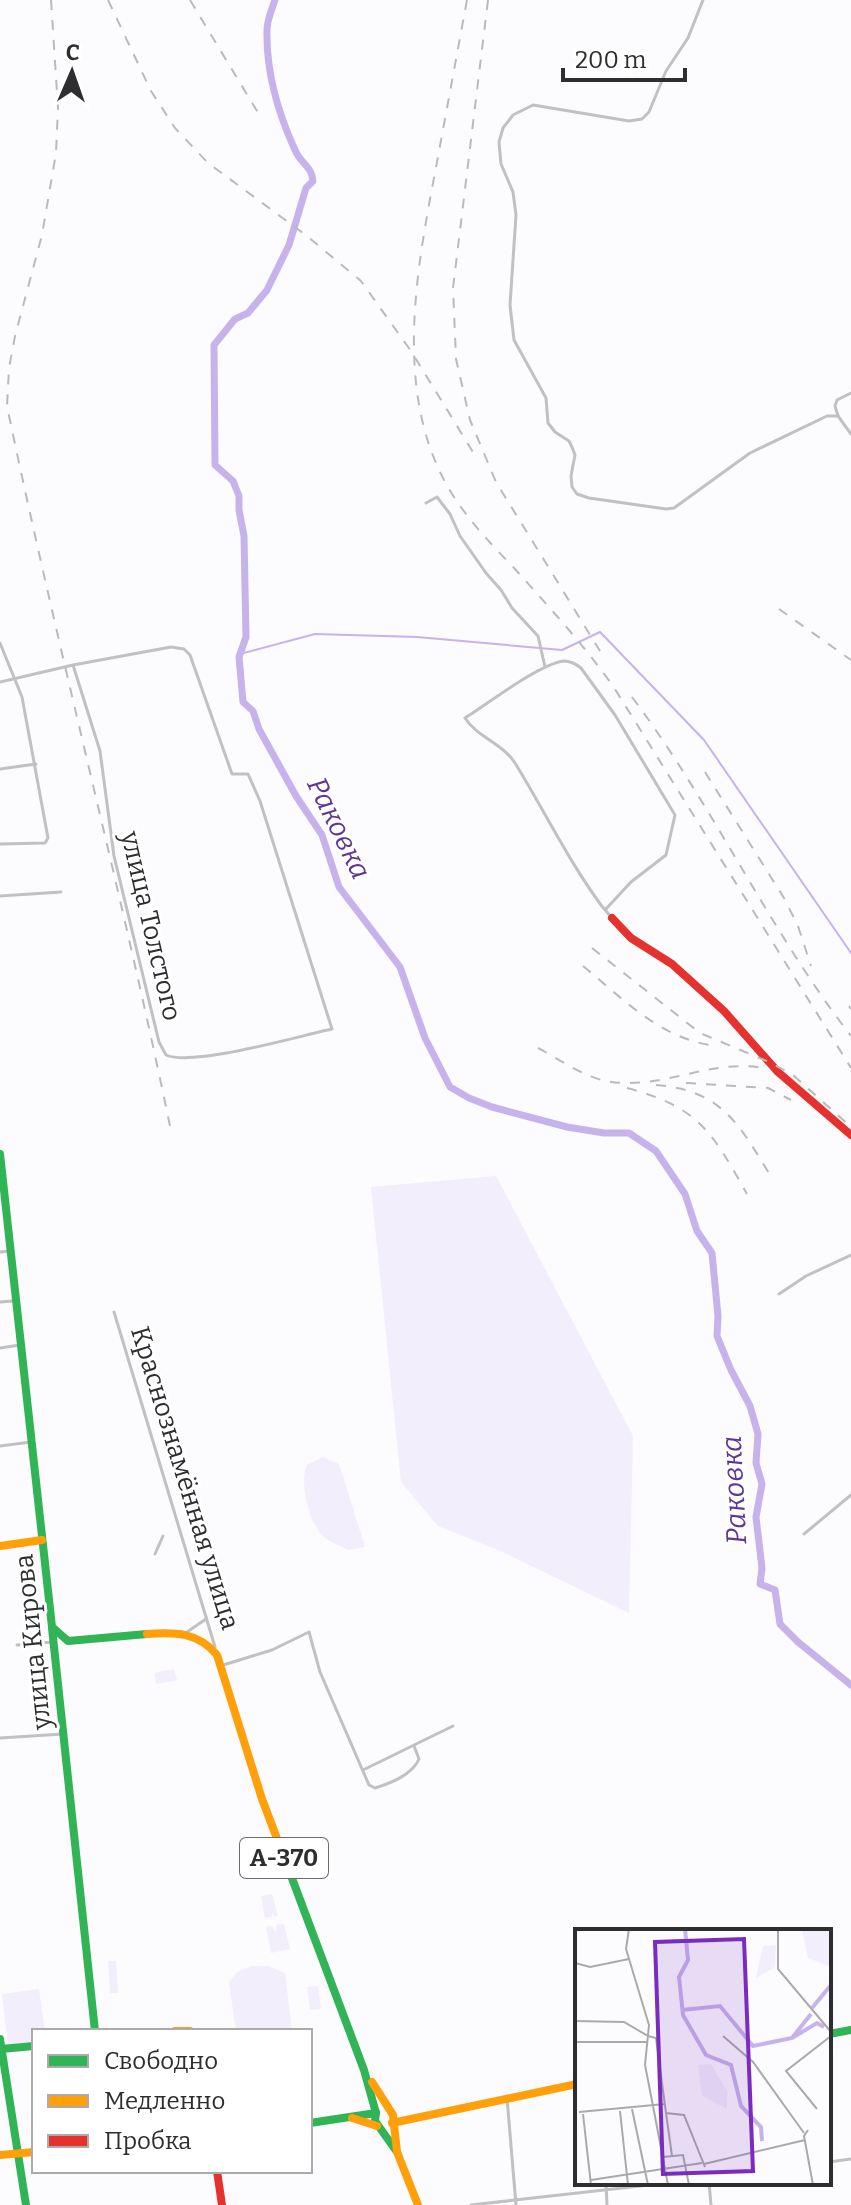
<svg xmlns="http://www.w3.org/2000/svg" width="851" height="2205" font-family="Bitter,serif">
  <rect width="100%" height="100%" fill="#fcfbfe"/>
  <g fill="#f3eefc">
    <polygon points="496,1176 633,1436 629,1613 498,1550 438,1526 401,1482 371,1187"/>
    <path d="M 323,1457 L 339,1464 L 365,1547 L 348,1550 C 339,1545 326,1541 320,1533 C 309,1518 299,1483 307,1465 Z"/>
    <polygon points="174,1669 177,1680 156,1684 154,1673"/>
    <polygon points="272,1894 278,1916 275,1917 272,1912 272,1917 265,1918 261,1896"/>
    <polygon points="284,1924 290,1949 271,1953 266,1927 272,1926 276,1932 276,1925"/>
    <polygon points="108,1961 116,1961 118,1993 110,1993"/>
    <polygon points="252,1966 268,1966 285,1973 292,2031 236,2031 229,1983 237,1972"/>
    <polygon points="318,1986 321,2009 310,2010 307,1987"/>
    <polygon points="39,1989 45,2031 34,2031 34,2043 8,2046 2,1994"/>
  </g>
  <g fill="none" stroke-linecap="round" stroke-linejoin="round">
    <polyline stroke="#c7b3ec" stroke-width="2" points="240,654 315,634 417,637 562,650 600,632 704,740 851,953"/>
    <path stroke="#c7b3ec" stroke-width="7" d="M 275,0 C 272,9 267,20 267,30 C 266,71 278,113 295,150 C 300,163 312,166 313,181 L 306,188 L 289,245 L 267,290 L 248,313 L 235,319 L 214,345 L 215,465 L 233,481 L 239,496 L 239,510 L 244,536 L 246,637 L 239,657 L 243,702 L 253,711 L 259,729 L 296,796 L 322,835 L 339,887 L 400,967 L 425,1038 L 450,1087 L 469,1098 L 492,1107 L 567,1127 L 604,1133 L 629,1133 L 656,1151 L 685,1194 L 697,1231 L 712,1253 L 718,1316 L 717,1336 L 731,1370 L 750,1406 L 758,1434 L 756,1463 L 762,1484 L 756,1517 L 762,1568 L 760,1584 L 775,1590 L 780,1624 L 798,1642 L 851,1685"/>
    <g stroke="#c2c1c1" stroke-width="3">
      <polyline points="703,0 688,38 666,71 649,112 642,119 629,121 533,105 513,115 503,128 499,142 501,164 513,192 516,215 510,305 514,340 546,398 548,423 555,432 569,441 572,447 575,455 571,476 572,487 577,494 589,498 666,509 674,508 750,453 827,416 838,416 851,434"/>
      <polyline points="838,416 835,406 837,400 851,393"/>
      <polyline points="426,503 437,497 450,514 460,536 486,573 501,590 512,608 538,636 545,667"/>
      <polyline points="0,643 22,697 48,838 45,843 0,844"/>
      <path d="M 0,682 L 73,665 L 171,647 L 184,649 L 190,655 L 232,774 L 248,774 L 260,801 L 332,1029 C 299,1036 193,1067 166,1055 L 159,1042 L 114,856 L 100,751 L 73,665"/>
      <polyline points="0,769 36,764"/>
      <polyline points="0,896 61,892"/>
      <path d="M 605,910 L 631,882 L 666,855 L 675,815 L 615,715 L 581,668 C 576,664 571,661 564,661 C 539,664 489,703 465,718 C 477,737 502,743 515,763 C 544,810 568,860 601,905 L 612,918"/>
      <polyline points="0,1252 11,1251"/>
      <polyline points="779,1294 806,1276 851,1255"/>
      <polyline points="0,1302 13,1301"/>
      <polyline points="114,1312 215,1647"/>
      <polyline points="0,1348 20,1345"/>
      <polyline points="0,1446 31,1442"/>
      <polyline points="804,1534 851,1495"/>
      <polyline points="155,1554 163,1536"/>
      <polyline points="187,1632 206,1619"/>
      <polyline points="17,1645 53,1642"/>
      <path d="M 220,1666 L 272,1650 L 309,1632 L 320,1672 L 369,1785 L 375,1788 C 391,1783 412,1775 419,1759 L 414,1746"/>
      <polyline points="0,1738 63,1734"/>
      <polyline points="363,1770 453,1726"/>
      <polyline points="507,2098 516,2205"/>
      <polyline points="829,2162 851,2159"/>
      <polyline points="606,2183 607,2205"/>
      <polyline points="709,2183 711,2205"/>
      <polyline points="471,2205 667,2183"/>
    </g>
    <g stroke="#30b455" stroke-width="8">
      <polyline points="0,1154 52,1627 68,1641 147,1634"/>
      <polyline points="52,1628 95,2031"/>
      <polyline points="290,1873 364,2070 376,2113 375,2121 397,2152"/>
      <polyline points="829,2034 851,2030"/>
      <polyline points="0,2039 26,2205"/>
      <polyline points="1,2049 34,2046"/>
      <polyline points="310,2123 376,2113"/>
    </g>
    <g stroke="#ff9f0a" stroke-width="8">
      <polyline points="0,1546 42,1540"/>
      <path d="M 147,1634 C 175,1632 198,1632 217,1655 L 262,1799 L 290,1873"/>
      <polyline points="175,2031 190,2031"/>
      <polyline points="372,2082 393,2115 397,2152 418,2205"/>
      <polyline points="352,2118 377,2126"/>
      <polyline points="392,2123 577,2084"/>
      <polyline points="0,2155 34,2152"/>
    </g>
    <g stroke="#e5322d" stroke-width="8">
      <polyline points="612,918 631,938 672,964 724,1011 778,1072 851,1135"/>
      <polyline points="217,2171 222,2205"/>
    </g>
    <g stroke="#bbbabb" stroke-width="2" stroke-dasharray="10 10" stroke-linecap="butt">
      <path d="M 51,0 L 58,108 L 56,153 L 42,235 L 15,336 L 9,368 L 7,406 C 57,647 120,885 170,1126"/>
      <polyline points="108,0 151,91 175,128 208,163 307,236 361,281 411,351 476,457"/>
      <polyline points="190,0 260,116"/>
      <path d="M 467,0 C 457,54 447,108 437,162 C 417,267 392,391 449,489 C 467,519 491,544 515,569 C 549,607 583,644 613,686 L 851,1068"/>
      <polyline points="488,0 453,288 456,359 470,420 496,482 600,651"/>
      <polyline points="779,609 851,660"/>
      <path d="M 632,697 C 713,805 769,930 851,1036"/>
      <polyline points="705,772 784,898 798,926 811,966"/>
      <polyline points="592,948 700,1033 769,1062 793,1075 851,1127"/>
      <path d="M 583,966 C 622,998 659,1037 710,1045"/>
      <polyline points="849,1006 851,1009"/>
      <path d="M 538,1048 C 559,1059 582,1076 606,1081 C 661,1092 712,1056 768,1069"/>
      <polyline points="686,1083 768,1088 791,1100"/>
      <path d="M 656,1085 C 724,1090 741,1128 773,1180"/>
      <path d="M 627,1088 C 699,1107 712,1132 747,1194"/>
    </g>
  </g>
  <g text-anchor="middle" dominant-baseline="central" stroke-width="6" stroke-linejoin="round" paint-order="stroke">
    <rect fill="#fff" stroke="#6d6c6d" stroke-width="2" x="240" y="1838" width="88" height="40" rx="6"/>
    <g font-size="24" font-weight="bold" fill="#2e2d2f">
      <text x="284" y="1858">А-370</text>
    </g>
    <g font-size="26" fill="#2e2d2f" stroke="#fff">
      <text transform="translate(151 926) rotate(77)">улица Толстого</text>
      <text transform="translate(185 1478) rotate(73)">Краснознамённая улица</text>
      <text transform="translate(33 1642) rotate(-96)">улица Кирова</text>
    </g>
    <g font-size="28" font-style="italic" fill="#5d3793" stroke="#fff">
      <text transform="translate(339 828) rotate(64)">Раковка</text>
      <text transform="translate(734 1490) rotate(-93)">Раковка</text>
    </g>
  </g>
  <g transform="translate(575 1929)">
    <rect width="256" height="256" fill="#fcfbfe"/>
    <path d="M 227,0 L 256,0 L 256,38 L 233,29 ZM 201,16 L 200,38 L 181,49 L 188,17 ZM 136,135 L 152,162 L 152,180 L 127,167 L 123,136 Z" fill="#f3eefc"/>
    <path fill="none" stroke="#c7b3ec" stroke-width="4" d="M 110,0 L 113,31 L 104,48 L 108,86 L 131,126 L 156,136 L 166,177 L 186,198 L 187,212M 237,79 L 256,56M 107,81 L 145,77 L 178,117 L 217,109 L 236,85M 217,109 L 242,94 L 249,98"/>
    <path fill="none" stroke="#aaa9ab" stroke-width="2" d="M 54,0 L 51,20 L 74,96 L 70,136 L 78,177M 203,0 L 203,40 L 256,103M 0,34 L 15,38 L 54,30M 0,92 L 49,93 L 73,107M 73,107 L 81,109 L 91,184 L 109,186 L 130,238M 148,107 L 178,133 L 229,204M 0,113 L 72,113M 78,177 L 93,256M 57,180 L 73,256M 242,180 L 211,142 L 256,107M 45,182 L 53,256M 4,183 L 90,175M 91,184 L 97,227M 8,185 L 16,256M 233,201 L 229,207 L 238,256M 88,228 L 108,226 L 114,256M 129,235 L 230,211M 16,251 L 127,234"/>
    <path fill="#7b2cbf" fill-opacity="0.15" stroke="#7b2cbf" stroke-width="4" d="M 169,10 L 178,242 L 88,245 L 80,13 Z"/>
    <rect width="256" height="256" fill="none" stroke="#2e2d2f" stroke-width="4"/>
  </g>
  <rect x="32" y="2029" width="280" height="144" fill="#ffffff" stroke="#ababac" stroke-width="2"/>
  <rect x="48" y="2055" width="40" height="12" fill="#30b455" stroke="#ababac" stroke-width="2"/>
  <text x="104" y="2069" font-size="24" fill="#2e2d2f">Свободно</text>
  <rect x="48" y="2095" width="40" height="12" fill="#ff9f0a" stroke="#ababac" stroke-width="2"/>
  <text x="104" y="2109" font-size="24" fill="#2e2d2f">Медленно</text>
  <rect x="48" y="2135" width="40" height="12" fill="#e5322d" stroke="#ababac" stroke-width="2"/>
  <text x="104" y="2149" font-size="24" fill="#2e2d2f">Пробка</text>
  <g transform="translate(72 72) rotate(2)" stroke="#ffffff" stroke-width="6" paint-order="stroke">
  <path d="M0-6L14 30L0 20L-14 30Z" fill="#2e2d2f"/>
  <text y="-12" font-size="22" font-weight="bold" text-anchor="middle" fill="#2e2d2f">С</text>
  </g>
  <path d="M563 68v12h122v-12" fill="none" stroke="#2e2d2f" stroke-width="4"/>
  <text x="575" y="68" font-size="24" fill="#2e2d2f" stroke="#ffffff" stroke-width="6" paint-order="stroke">200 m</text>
</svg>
